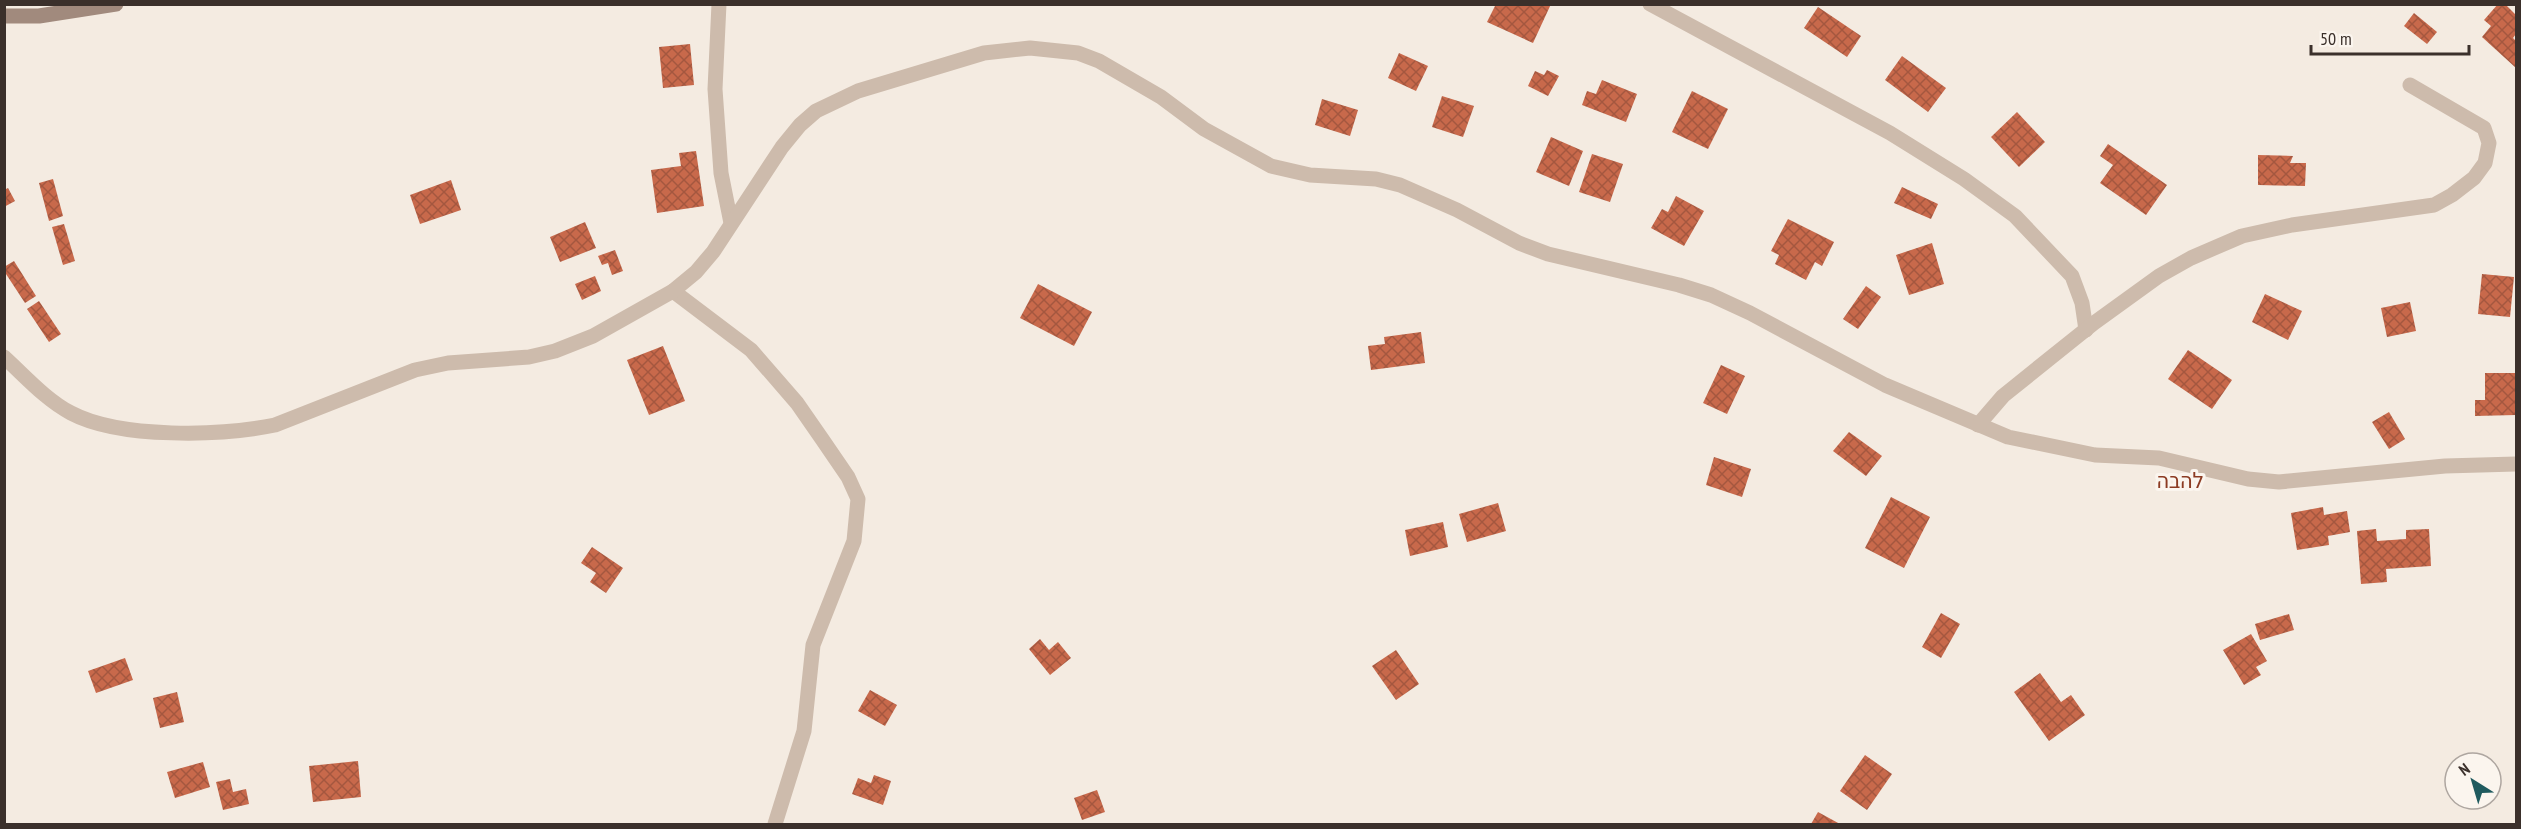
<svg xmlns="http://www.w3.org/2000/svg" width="2521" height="829" font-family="'PT Sans Narrow',Heebo,sans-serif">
  <defs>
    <pattern id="building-cross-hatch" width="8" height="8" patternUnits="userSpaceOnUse" patternTransform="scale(1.5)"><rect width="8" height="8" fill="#c8694b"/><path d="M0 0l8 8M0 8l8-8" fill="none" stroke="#a4573f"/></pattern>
  </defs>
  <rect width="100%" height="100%" fill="#f4ebe1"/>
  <g fill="url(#building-cross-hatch)">
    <polygon points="1496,4 1551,4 1533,43 1487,22"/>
    <polygon points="2498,4 2505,4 2516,15 2516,34 2513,38 2516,41 2516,68 2482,37 2491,26 2484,20"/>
    <polygon points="1818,7 1861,36 1847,57 1804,28"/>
    <polygon points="2414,13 2437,32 2427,44 2404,26"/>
    <polygon points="690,44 694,85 663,88 659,47"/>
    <polygon points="1399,53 1428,66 1416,91 1388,78"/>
    <polygon points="1902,56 1946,88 1928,112 1885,80"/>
    <polygon points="1547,70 1559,76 1548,96 1528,86 1535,71 1544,75"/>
    <polygon points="1602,80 1637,94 1626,122 1582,105 1587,91 1596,94"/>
    <polygon points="1692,91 1728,109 1708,149 1672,132"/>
    <polygon points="1442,96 1474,106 1463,137 1432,127"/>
    <polygon points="1322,99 1358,110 1350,136 1315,125"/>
    <polygon points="2017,112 2045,142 2019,167 1991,137"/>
    <polygon points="1551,137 1583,151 1569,186 1536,172"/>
    <polygon points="2108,144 2167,185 2146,215 2100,183 2113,165 2100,156"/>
    <polygon points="696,151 704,206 657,213 651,170 681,166 679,153"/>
    <polygon points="1592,154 1623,164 1610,202 1579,192"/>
    <polygon points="2258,155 2293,156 2290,163 2306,163 2305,186 2258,185"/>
    <polygon points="53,179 63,216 49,221 39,183"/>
    <polygon points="451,180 461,210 420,224 410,195"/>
    <polygon points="1902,187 1938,204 1931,219 1894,203"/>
    <polygon points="8,188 15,201 4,207 4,190"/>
    <polygon points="1676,196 1704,211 1684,246 1651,228 1662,209 1668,212"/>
    <polygon points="1788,219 1834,242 1822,266 1815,262 1806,280 1775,264 1779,255 1771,251"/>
    <polygon points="585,222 596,248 560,262 550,237"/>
    <polygon points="64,224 75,261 63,265 52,227"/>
    <polygon points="1932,243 1944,284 1909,295 1896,255"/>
    <polygon points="615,250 623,271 612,275 608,263 602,265 598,256"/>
    <polygon points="14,261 36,296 25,303 4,271 4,267"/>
    <polygon points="2482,274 2514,277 2510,317 2478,314"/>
    <polygon points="595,276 601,291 582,300 575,284"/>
    <polygon points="1038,284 1092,312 1074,346 1020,318"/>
    <polygon points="1866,286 1881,297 1858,329 1843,319"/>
    <polygon points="2265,294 2302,311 2288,340 2252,322"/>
    <polygon points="39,301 61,334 49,342 27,309"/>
    <polygon points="2410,302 2416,331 2387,337 2381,308"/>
    <polygon points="1421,332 1425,363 1371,370 1368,346 1385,344 1384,337"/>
    <polygon points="663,346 685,401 649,415 627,360"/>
    <polygon points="2188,350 2232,380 2212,409 2168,379"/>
    <polygon points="1721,365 1745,376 1727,414 1703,403"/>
    <polygon points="2485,373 2516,373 2516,415 2475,416 2475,400 2485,400"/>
    <polygon points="2389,412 2405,439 2389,449 2372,422"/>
    <polygon points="1849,432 1882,456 1866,476 1833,451"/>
    <polygon points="1714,457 1751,469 1742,497 1706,485"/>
    <polygon points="1891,497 1930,517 1904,568 1865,548"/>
    <polygon points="1498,503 1506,531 1467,542 1459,514"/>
    <polygon points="2323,507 2324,515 2347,511 2350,532 2328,536 2329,545 2297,550 2291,513"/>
    <polygon points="1443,522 1448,547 1410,556 1405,530"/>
    <polygon points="2376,529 2377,541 2406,539 2406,530 2429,529 2431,566 2386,569 2387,582 2361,584 2357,531"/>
    <polygon points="592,547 623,568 606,593 590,582 596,573 581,563"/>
    <polygon points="1941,613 1960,624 1941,658 1922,647"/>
    <polygon points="2289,614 2294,630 2260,640 2255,624"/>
    <polygon points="2251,634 2267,661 2256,667 2261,675 2244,685 2223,650"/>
    <polygon points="1040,639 1049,650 1058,642 1071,658 1050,675 1029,649"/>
    <polygon points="1396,650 1419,684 1396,700 1372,666"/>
    <polygon points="125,658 133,680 96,693 88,671"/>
    <polygon points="2040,673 2061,702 2071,695 2085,715 2049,741 2014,692"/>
    <polygon points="870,690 897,705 885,726 858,711"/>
    <polygon points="177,692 184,722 160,728 153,698"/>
    <polygon points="1865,755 1892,774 1867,810 1840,791"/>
    <polygon points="358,761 361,797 313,802 309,766"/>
    <polygon points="203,762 210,787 175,798 167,772"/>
    <polygon points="874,775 891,781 883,805 852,794 858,778 871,783"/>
    <polygon points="230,779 233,792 246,789 249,804 223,810 216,782"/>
    <polygon points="1097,790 1105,812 1082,820 1074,798"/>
    <polygon points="1818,812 1840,824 1811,824"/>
  </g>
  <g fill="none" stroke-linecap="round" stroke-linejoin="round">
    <g stroke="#cdbbac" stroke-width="15">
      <polyline points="719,4 715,89 721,173 731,223"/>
      <polyline points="1650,4 1890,133 1964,179 2015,216 2072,276 2082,303 2086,330"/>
      <polyline points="673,291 751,350 797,403 822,439 848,477 858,499 854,541 813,645 804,731 775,824"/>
      <path d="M 4,357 C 25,376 46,400 71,413 C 120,439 222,436 275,425 L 415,370 L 448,363 L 529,357 L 555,351 L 593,336 L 673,291 L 696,272 L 713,252 L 782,147 L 800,125 L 816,111 L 858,91 L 984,53 L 1030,48 L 1078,53 L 1099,61 L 1161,97 L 1204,129 L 1271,166 L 1310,175 L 1376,179 L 1400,185 L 1457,210 L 1519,243 L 1548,254 L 1679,285 L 1711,295 L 1750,313 L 1885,385 L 2008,437 L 2095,455 L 2159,458 L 2248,479 L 2279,482 L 2445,466 L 2516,464"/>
      <polyline points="1978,425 2003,396 2094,323 2159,276 2191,258 2242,236 2292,225 2434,205 2452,195 2474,178 2485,163 2489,143 2484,128 2410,85"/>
    </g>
    <polyline stroke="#a18a7d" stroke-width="15" points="4,16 39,16 116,4"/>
  </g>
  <g text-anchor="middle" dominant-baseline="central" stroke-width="6" stroke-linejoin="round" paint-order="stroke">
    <g font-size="21" fill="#8c3b22" stroke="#fbf5ee">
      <text x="2180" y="480">להבה</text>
    </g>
  </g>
  <rect width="2521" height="829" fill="none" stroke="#3b302b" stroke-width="12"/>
  <g transform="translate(2473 781) rotate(323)"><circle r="28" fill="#fbf5ee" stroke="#aea6a0" stroke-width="1.5"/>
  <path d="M0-4.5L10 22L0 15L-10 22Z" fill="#1f5a5e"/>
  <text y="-9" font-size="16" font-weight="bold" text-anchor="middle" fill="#3b302b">N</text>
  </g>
  <path d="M2311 45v9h158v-9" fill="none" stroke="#3b302b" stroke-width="3"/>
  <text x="2320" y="45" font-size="18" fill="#3b302b" stroke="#fbf5ee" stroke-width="4.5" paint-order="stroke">50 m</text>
</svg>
